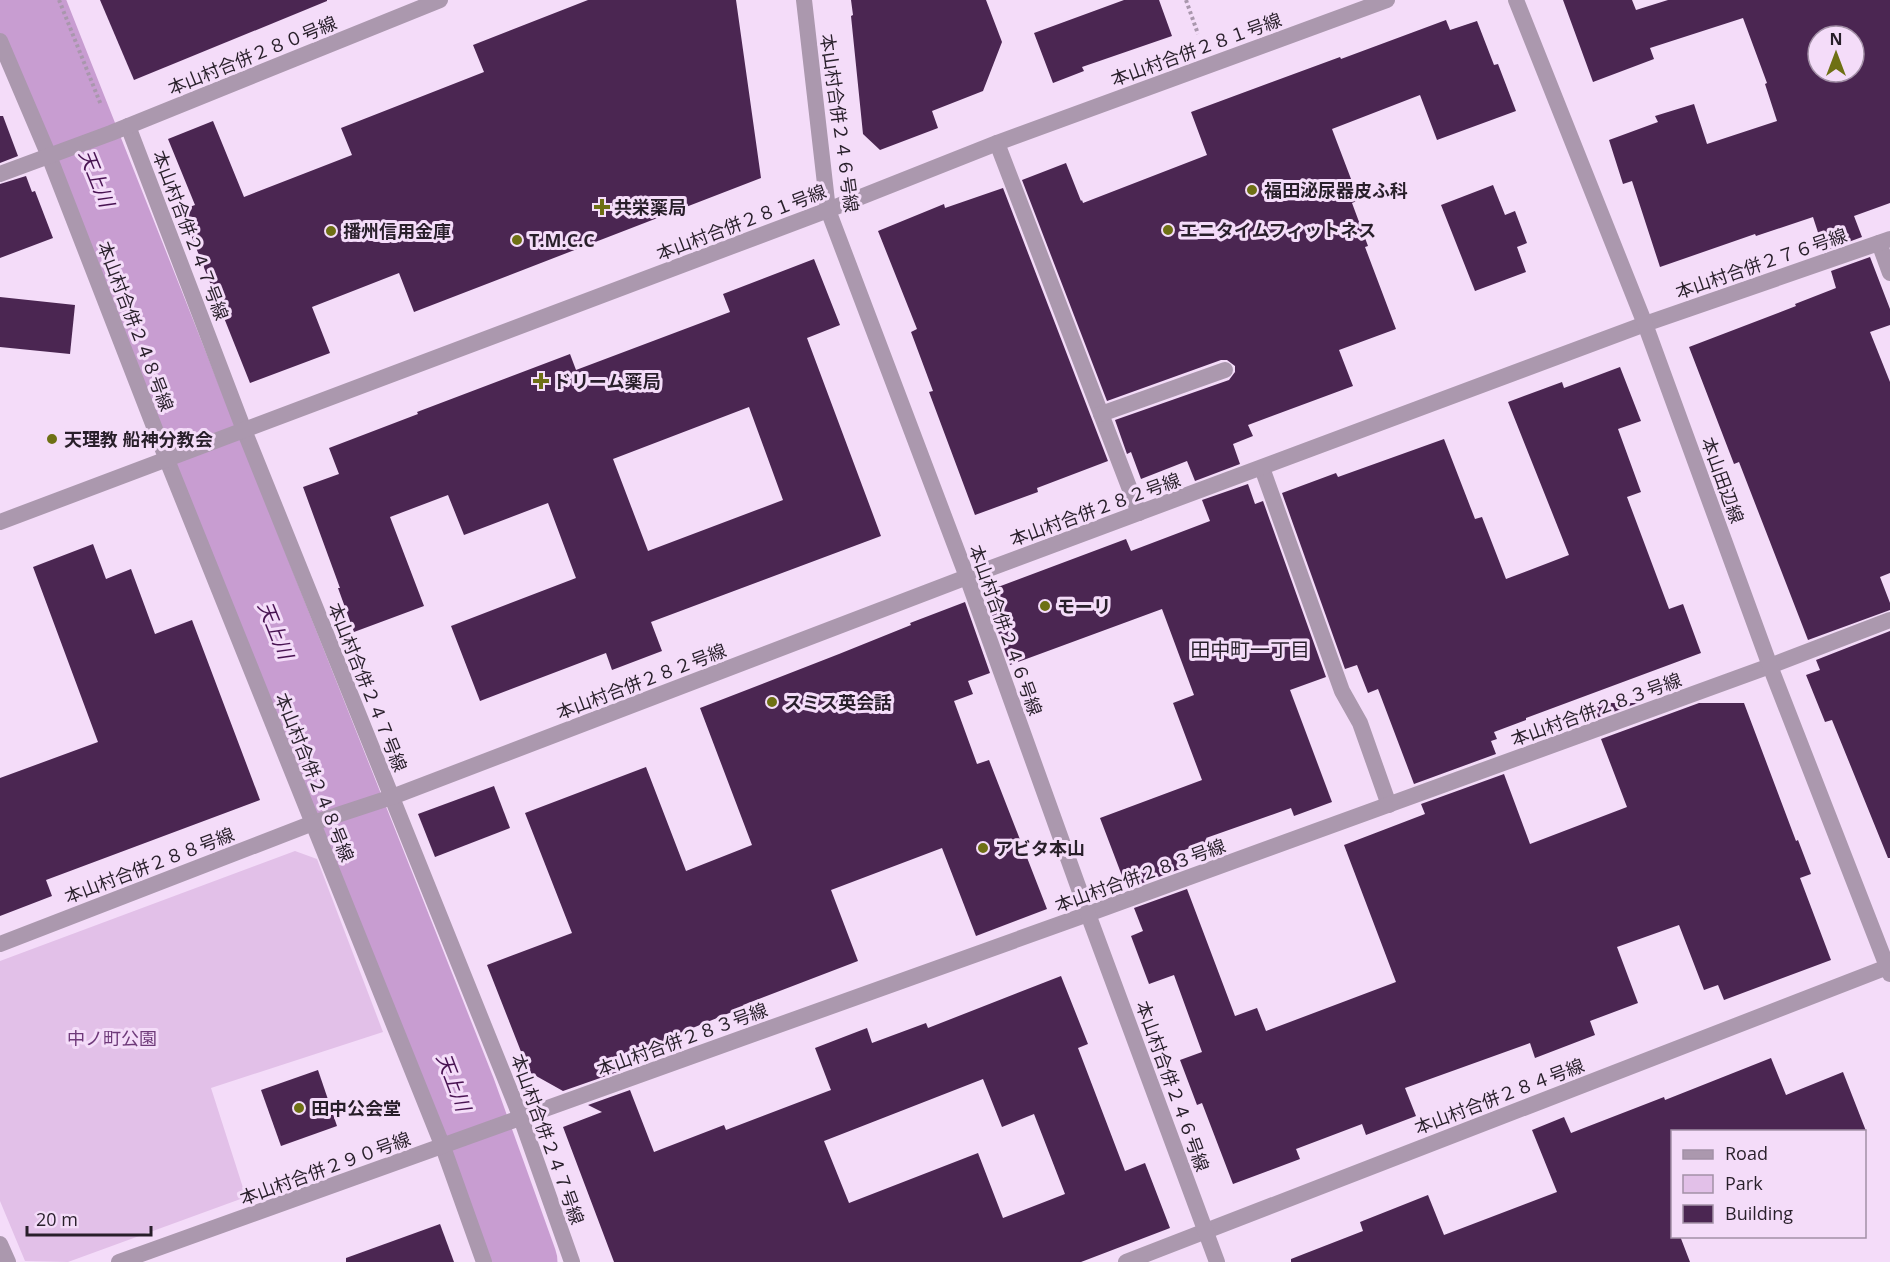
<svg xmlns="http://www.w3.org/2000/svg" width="1890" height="1262" font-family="'Open Sans','Noto Sans JP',sans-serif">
  <rect width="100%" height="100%" fill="#f4dcf9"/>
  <polygon fill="#e2c0e8" points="295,851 317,859 383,1032 211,1088 246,1197 68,1262 25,1261 0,1201 0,961"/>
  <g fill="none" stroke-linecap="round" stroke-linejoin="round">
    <polyline stroke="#c89dd1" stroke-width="75" points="26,0 458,1090 520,1262"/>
  </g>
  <g fill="#4b2652" fill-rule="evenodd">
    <polygon points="100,0 327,0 327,1 134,80"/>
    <polygon points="588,0 736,0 761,178 414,312 399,273 312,307 330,353 250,383 181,210 195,205 168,139 213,121 244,197 352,155 341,128 484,72 473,45"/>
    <polygon points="851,0 986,0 1002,42 983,91 932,111 938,128 880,150 863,134 851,16 853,15"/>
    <polygon points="1124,0 1159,0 1172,36 1082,67 1084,71 1053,83 1034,33"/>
    <path d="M 1563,0 L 1632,0 L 1636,10 L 1668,0 L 1890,0 L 1890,203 L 1854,216 L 1862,237 L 1824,251 L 1813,217 L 1756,236 L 1755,234 L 1660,267 L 1632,181 L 1623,184 L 1609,140 L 1658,122 L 1655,116 L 1694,104 L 1707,144 L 1777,121 L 1765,84 L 1767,83 L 1743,18 L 1650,48 L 1654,59 L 1593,82 ZM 1818,36 L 1854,36 L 1854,72 L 1818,72 Z"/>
    <polygon points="1446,20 1450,30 1477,21 1494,65 1498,64 1516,111 1437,140 1420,95 1332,129 1359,200 1352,203 1368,246 1365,247 1396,329 1339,350 1353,386 1248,425 1253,436 1233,444 1240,464 1195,481 1187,461 1141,479 1131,452 1127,454 1115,420 1229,380 1235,372 1235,366 1227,360 1221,360 1107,401 1022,180 1066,163 1081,201 1082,200 1083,203 1207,155 1191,112 1340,57 1341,59"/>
    <polygon points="0,116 3,116 18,156 0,163"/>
    <polygon points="26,176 32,192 35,191 53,238 0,258 0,184"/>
    <polygon points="1493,185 1505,215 1515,211 1527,243 1517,247 1526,272 1475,291 1441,205"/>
    <polygon points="1003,188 1108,461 1037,488 1038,492 975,515 929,392 933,391 911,332 917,329 878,231 944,204 945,208"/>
    <polygon points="1870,257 1890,309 1890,325 1870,332 1890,382 1890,573 1880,577 1890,603 1890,610 1808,640 1739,462 1734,464 1689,347 1796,306 1795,304 1836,288 1831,271"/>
    <path d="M 814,259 L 840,325 L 807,338 L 881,536 L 651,622 L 662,651 L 612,670 L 606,653 L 480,701 L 451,626 L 576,578 L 548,503 L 464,535 L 448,495 L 390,517 L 424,606 L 354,632 L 338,588 L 340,588 L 303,487 L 339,474 L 329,448 L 418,414 L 417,412 L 570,354 L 576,370 L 730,312 L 723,294 ZM 749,407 L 783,500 L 648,551 L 613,459 Z"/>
    <polygon points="0,297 75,305 70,354 0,347"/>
    <polygon points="1620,367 1641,421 1618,429 1641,492 1627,497 1669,609 1683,604 1701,653 1526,718 1526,720 1494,732 1497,739 1491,741 1496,754 1414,784 1378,689 1368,693 1357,665 1345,669 1282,493 1336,473 1338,477 1444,439 1475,519 1482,517 1506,579 1569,555 1508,402 1562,382 1564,388"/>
    <polygon points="1248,484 1255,504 1263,501 1326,677 1290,690 1332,802 1294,816 1291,808 1206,838 1208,841 1174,854 1180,869 1127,889 1100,818 1202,780 1173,703 1194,695 1162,609 1010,665 985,595 999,589 998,587 1126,539 1131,551 1210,521 1202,500"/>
    <polygon points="93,544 106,579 131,569 155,634 192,620 260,800 46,880 52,896 0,916 0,778 98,742 33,567"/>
    <polygon points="965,602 990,673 968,681 973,694 954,701 977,764 989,760 1047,909 976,936 942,848 831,890 858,961 743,1005 744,1007 668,1038 670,1043 620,1062 623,1070 563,1091 529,1072 487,965 572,933 525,813 646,767 686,871 752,845 700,708 839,654 911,625 910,623"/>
    <polygon points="1890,631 1890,858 1888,858 1832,720 1825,722 1806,675 1820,670 1816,660"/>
    <polygon points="1588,703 1638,703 1594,719"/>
    <polygon points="1699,703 1744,703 1796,841 1798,840 1811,874 1800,878 1831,960 1724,1000 1718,985 1704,990 1679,925 1617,947 1638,1003 1590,1021 1595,1035 1535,1058 1530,1043 1405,1088 1416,1116 1366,1135 1362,1124 1296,1149 1300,1159 1233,1184 1202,1103 1197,1105 1180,1060 1202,1052 1174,975 1149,984 1131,936 1143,931 1134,908 1187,889 1235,1016 1257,1008 1266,1031 1396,982 1344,845 1425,814 1421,804 1504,774 1530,844 1627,807 1601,739"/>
    <polygon points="494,786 510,828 435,857 418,814"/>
    <path d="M 1061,976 L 1088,1044 L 1078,1048 L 1125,1171 L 1145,1163 L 1170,1228 L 1081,1262 L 614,1262 L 563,1127 L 602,1112 L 588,1105 L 630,1090 L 654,1152 L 724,1125 L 726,1130 L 831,1090 L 815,1048 L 867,1028 L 872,1043 L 926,1023 L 928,1028 ZM 983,1079 L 1002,1127 L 1034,1114 L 1065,1194 L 1003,1218 L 978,1153 L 849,1203 L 824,1141 Z"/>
    <polygon points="1771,1058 1786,1095 1843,1072 1866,1131 1672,1131 1672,1236 1680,1236 1690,1262 1291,1262 1291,1259 1363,1231 1360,1222 1428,1195 1444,1235 1557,1192 1532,1130 1564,1117 1571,1133 1664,1097 1665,1100"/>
    <polygon points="318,1070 337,1126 281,1146 261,1090"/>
    <polygon points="440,1224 454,1262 346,1262 346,1258"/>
  </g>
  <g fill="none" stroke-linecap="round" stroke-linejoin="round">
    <g stroke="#a997ad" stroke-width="4" stroke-dasharray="3 3" stroke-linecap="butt">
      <polyline points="59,0 101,105"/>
      <polyline points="1186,0 1198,34"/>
    </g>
    <g stroke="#ab98ae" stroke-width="16">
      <polyline points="997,143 1139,513"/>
      <polyline points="1879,243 1890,273"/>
      <polyline points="1101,414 1225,370"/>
      <polyline points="1262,468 1342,691 1360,723 1389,805"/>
    </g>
    <g stroke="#ab98ae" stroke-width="16">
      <polyline points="0,41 49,156 167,460 443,1147 484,1262"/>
      <polyline points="128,126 244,430 521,1118 572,1262"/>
      <polyline points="0,174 111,133 440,0"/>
      <polyline points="0,944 313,823 392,797 967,577 1645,324 1890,239"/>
      <polyline points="0,1244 8,1262"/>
      <polyline points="119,1262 1088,914 1770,666 1890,620"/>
      <polyline points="1126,1262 1890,966"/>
    </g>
    <g stroke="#ab98ae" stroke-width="16">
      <polyline points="804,0 828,210 967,577 1088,914 1217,1262"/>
      <polyline points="1516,0 1645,324 1770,666 1890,974"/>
      <polyline points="0,522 828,210 997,143 1387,0"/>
    </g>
  </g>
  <g fill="#6e7014" stroke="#f4dcf9" stroke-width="2">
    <circle cx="1252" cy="190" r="6"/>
    <path d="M599 198h6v6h6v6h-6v6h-6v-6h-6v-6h6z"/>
    <circle cx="1168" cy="230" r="6"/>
    <circle cx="331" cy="231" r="6"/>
    <circle cx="517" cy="240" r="6"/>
    <path d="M538 372h6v6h6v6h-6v6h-6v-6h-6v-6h6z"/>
    <circle cx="52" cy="439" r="6"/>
    <circle cx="1045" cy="606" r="6"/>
    <circle cx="772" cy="702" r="6"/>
    <circle cx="983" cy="848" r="6"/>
    <circle cx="299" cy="1108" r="6"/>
  </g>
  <g text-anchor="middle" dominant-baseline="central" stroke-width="6" stroke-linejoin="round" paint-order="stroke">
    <g font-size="18" fill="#281f2a" stroke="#f4dcf9">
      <text transform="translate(1196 49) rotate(-20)">本山村合併２８１号線</text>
      <text transform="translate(252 55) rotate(-22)">本山村合併２８０号線</text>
      <text transform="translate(840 123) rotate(82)">本山村合併２４６号線</text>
      <text transform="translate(741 222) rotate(-21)">本山村合併２８１号線</text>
      <text transform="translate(191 235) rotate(69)">本山村合併２４７号線</text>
      <text transform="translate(1761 263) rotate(-19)">本山村合併２７６号線</text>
      <text transform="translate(136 326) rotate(69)">本山村合併２４８号線</text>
      <text transform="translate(1723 480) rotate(70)">本山田辺線</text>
      <text transform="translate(1095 509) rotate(-20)">本山村合併２８２号線</text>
      <text transform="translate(1006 630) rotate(70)">本山村合併２４６号線</text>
      <text transform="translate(641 681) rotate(-21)">本山村合併２８２号線</text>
      <text transform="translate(368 687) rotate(68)">本山村合併２４７号線</text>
      <text transform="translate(1596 709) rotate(-20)">本山村合併２８３号線</text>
      <text transform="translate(315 777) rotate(68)">本山村合併２４８号線</text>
      <text transform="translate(149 865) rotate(-21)">本山村合併２８８号線</text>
      <text transform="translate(1140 875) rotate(-20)">本山村合併２８３号線</text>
      <text transform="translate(682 1039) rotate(-20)">本山村合併２８３号線</text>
      <text transform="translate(1173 1086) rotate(70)">本山村合併２４６号線</text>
      <text transform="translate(1499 1096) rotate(-21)">本山村合併２８４号線</text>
      <text transform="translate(548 1139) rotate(70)">本山村合併２４７号線</text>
      <text transform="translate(325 1168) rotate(-20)">本山村合併２９０号線</text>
    </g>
    <g font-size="18" font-weight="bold" fill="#281f2a" stroke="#f4dcf9" text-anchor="start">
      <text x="1264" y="190">福田泌尿器皮ふ科</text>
      <text x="614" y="207">共栄薬局</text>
      <text x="1180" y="230">エニタイムフィットネス</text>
      <text x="343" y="231">播州信用金庫</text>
      <text x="529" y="240">T.M.C.C</text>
      <text x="553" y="381">ドリーム薬局</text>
      <text x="64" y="439">天理教 船神分教会</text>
      <text x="1057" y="606">モーリ</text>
      <text x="784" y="702">スミス英会話</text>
      <text x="995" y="848">アビタ本山</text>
      <text x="311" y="1108">田中公会堂</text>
    </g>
    <g font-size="18" fill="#6f3a7a" stroke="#f4dcf9">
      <text x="112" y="1038">中ノ町公園</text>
    </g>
    <g font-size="20" font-style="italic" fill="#481352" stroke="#f4dcf9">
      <text transform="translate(97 178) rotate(68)">天上川</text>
      <text transform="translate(276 630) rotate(68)">天上川</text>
      <text transform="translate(454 1082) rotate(69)">天上川</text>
    </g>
    <g font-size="20" fill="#281f2a" stroke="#f4dcf9">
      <text x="1250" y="649">田中町一丁目</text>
    </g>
  </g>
  <rect x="1671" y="1130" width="195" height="108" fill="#f4dcf9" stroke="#a290a6" stroke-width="1.5"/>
  <rect x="1683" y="1150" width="30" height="9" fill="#ab98ae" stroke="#a290a6" stroke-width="1.5"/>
  <text x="1725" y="1160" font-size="18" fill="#281f2a">Road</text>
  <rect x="1683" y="1175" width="30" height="18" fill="#e2c0e8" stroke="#a290a6" stroke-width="1.5"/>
  <text x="1725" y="1190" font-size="18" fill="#281f2a">Park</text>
  <rect x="1683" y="1205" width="30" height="18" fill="#4b2652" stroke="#a290a6" stroke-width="1.5"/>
  <text x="1725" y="1220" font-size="18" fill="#281f2a">Building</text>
  <g transform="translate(1836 54)"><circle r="28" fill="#f4dcf9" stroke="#a290a6" stroke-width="1.5"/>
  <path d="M0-4.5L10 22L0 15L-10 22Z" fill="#6e7014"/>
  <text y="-9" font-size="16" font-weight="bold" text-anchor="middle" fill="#281f2a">N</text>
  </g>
  <path d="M27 1226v9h124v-9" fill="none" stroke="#281f2a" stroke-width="3"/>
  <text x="36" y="1226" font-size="18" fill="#281f2a" stroke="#f4dcf9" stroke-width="4.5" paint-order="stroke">20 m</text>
</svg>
